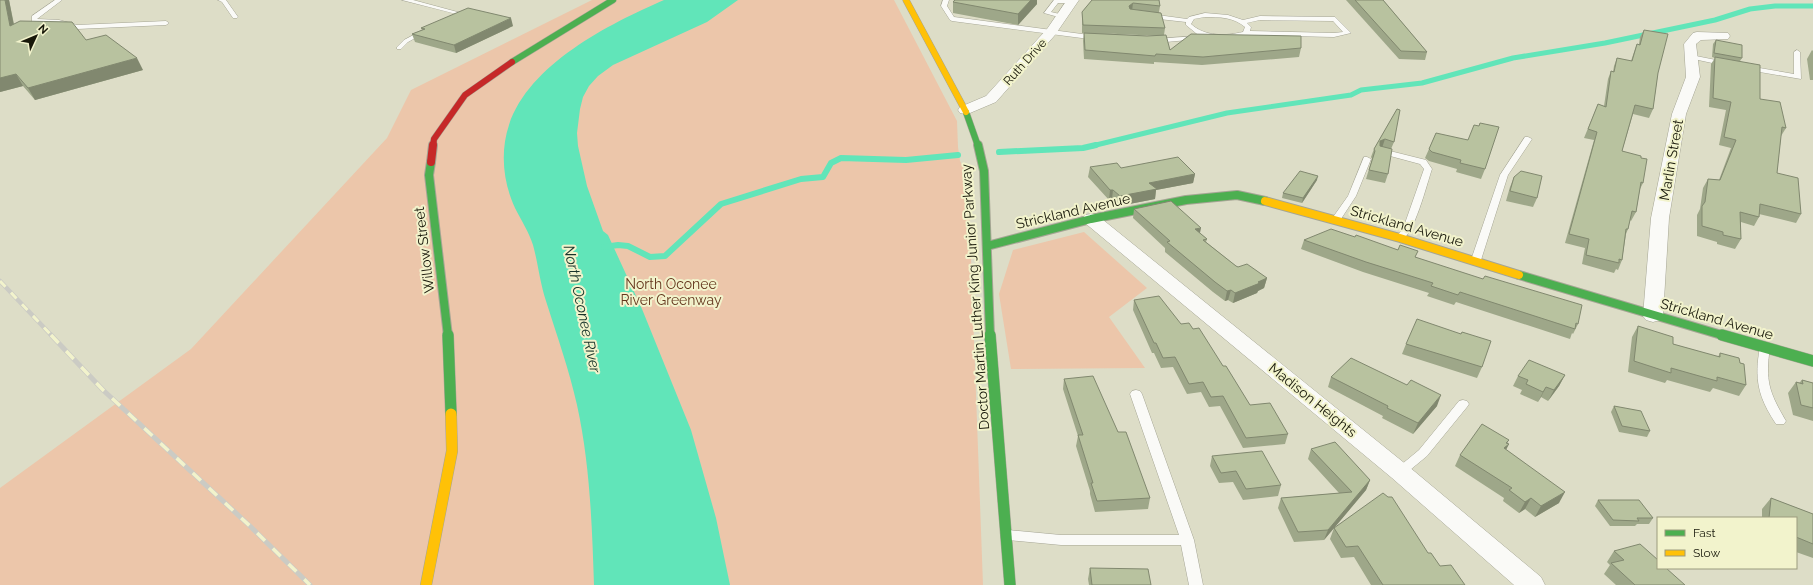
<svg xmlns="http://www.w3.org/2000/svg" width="1813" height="585" font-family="Raleway,sans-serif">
  <rect width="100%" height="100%" fill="#ddddc7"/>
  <g fill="#ecc6aa">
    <polygon points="592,0 894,0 957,121 958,147 960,161 966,172 969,204 983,585 0,585 0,488 191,349 387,138 411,90"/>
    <polygon points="1084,232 1147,288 1109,317 1145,368 1011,369 999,294 1013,250"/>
  </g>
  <path fill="#61e5b9" d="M 664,0 L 738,0 L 707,22 L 613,65 L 598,76 L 589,86 L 583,97 L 580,109 L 577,133 L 578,146 L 587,186 L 603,231 L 608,235 L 642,309 L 691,430 L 716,518 L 730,585 L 594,585 C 592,525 590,464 577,405 C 569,369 557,336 546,301 C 540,283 538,263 533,245 C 529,232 521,220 515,208 C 503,182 500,152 509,125 C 529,64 609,24 664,0 Z"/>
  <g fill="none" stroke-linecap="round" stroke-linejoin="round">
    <polyline stroke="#61e5b9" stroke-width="5" points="1092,146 1227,113 1351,95 1361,90 1422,83 1513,58 1605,43 1715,20 1750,9 1775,6 1813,6"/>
    <g stroke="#61e5b9" stroke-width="6">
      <polyline points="999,152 1083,148 1096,145"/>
      <polyline points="604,247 618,245 628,246 650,257 665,256 721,204 801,179 823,177 831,163 841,158 906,160 958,155"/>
    </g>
    <defs>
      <g id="lane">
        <polygon points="55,0 62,0 37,19 59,20 77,25 166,21 169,23 166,25 77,29 59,24 32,22 32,16"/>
        <polygon points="218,0 226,0 238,17 237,18 233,18 222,2"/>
        <polygon points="402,0 413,0 465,14 455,19 452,17 456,14"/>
        <polygon points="943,0 949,0 947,6 954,17 1097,36 1100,38 1097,40 952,21 950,20 941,6"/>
        <polygon points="1054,0 1074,0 1075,1 1072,3 1058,3 1051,12 1064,15 1065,16 1062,18 1044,13"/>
        <path d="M 1205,13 L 1228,15 L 1243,20 L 1260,16 L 1335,17 L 1351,33 L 1334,37 L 1246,35 L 1231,38 L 1215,38 L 1197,34 L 1186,25 L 1186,22 L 1150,18 L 1147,16 L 1150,14 L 1187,19 L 1189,17 ZM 1205,17 C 1220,17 1233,17 1245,27 L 1243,32 C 1226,36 1205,37 1191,24 L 1194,19 ZM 1260,20 L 1333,21 L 1343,32 L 1334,33 L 1250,31 L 1251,27 L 1247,23 Z"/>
        <polygon points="423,30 428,31 408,42 401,49 397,49 397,47 404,40"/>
        <polygon points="1197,36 1200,38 1199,39 1155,43 1152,41 1155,39"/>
        <polygon points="1797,50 1800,52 1801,79 1748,70 1744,68 1748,66 1794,74 1794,52"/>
        <polygon points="1691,55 1726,62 1730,64 1726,66 1689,58 1688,57"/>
        <polygon points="1525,137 1528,137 1532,139 1508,175 1481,260 1479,262 1473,262 1471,260 1500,175"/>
        <path d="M 1379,149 L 1382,149 L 1426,160 L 1432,169 C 1427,183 1414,237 1400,241 L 1395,238 L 1403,229 L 1424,169 L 1420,164 L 1379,153 Z"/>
        <polygon points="1364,157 1367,157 1371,159 1356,196 1339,222 1333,222 1331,220 1348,196"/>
        <path d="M 1765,344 L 1770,347 C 1765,381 1769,392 1786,421 L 1784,424 L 1776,424 C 1758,397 1754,379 1760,347 Z"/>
        <polygon points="1136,390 1140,391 1142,394 1194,540 1203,585 1189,585 1181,545 1061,545 1008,540 1003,539 1001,535 1003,531 1008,530 1061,535 1179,535 1130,394 1132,391"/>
        <polygon points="1463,400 1467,401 1469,404 1467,407 1427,456 1404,475 1400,477 1396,475 1394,472 1396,469 1419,450 1459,401"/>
      </g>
      <g id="street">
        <polygon points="1067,0 1079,0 1055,35 996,102 970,113 965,114 960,113 958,110 960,107 986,96 1047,29"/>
        <polygon points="1697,32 1728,33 1730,36 1728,39 1701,40 1696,44 1700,77 1686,114 1669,218 1663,316 1660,320 1653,322 1646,320 1643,316 1651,218 1672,114 1686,77 1684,44 1693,33"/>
        <polygon points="1091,214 1097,215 1408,466 1541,577 1545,585 1514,585 1392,478 1085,223 1082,219 1085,215"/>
      </g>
      <g id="fast-far2">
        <polyline points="512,62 613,0"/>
        <polyline points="966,112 978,146"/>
      </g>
      <g id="fast-far1">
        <polyline points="978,145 984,171 990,336"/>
        <polyline points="431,162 429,175 448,336"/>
        <polyline points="987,246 1091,219 1186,200 1237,195 1265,201"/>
        <polyline points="1519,275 1725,336"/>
      </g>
      <g id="fast">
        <polyline points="448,335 451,414"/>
        <polyline points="990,335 1010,585"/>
        <polyline points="1722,335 1813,361"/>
      </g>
      <polyline id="slow-far2" points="906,0 966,112"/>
      <polyline id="slow-far1" points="1265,201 1400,238 1519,275"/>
      <polyline id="slow" points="426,585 452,451 451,414"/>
      <polyline id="jam-far1" points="433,146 434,139 465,95 512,62"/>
      <polyline id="jam" points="431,162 433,145"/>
    </defs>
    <use href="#lane" stroke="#a5a594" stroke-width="1"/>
    <use href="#street" stroke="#a5a594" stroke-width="1"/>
    <use href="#fast-far2" stroke="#a5a594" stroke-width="7"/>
    <use href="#fast-far1" stroke="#a5a594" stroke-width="10"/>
    <use href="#fast" stroke="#a5a594" stroke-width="12"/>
    <use href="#slow-far2" stroke="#a5a594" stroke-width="7"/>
    <use href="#slow-far1" stroke="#a5a594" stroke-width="10"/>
    <use href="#slow" stroke="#a5a594" stroke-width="12"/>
    <use href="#jam-far1" stroke="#a5a594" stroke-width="7"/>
    <use href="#jam" stroke="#a5a594" stroke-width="10"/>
    <use href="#lane" fill="#fafaf7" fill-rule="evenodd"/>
    <use href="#street" fill="#fafaf7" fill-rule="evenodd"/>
    <use href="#fast-far2" stroke="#4caf50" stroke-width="6"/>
    <use href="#fast-far1" stroke="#4caf50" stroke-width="8"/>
    <use href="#fast" stroke="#4caf50" stroke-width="11"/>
    <use href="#slow-far2" stroke="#ffc107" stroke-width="6"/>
    <use href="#slow-far1" stroke="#ffc107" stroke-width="8"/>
    <use href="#slow" stroke="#ffc107" stroke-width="11"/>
    <use href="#jam-far1" stroke="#c62828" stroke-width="6"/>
    <use href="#jam" stroke="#c62828" stroke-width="8"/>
    <defs>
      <polyline id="rail-far1" points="0,281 52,336"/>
      <polyline id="rail" points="51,335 103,390 251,527 310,585"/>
    </defs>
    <use href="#rail-far1" stroke="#cbcbc4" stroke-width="4.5"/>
    <use href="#rail" stroke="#cbcbc4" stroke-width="5"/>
    <use href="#rail-far1" stroke="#f2f3cc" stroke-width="3" stroke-dasharray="8" stroke-linecap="butt"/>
    <use href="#rail" stroke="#f2f3cc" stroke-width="3.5" stroke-dasharray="11" stroke-linecap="butt"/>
  </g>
  <g fill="#9ea789" fill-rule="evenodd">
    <polygon points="0,0 9,0 14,24 86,40 143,70 35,100 23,86 0,92"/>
    <polygon points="954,0 1037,0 1037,4 1018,25 953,13 953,2"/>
    <path d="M 1092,0 L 1159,0 L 1160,6 L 1159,12 L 1165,28 L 1164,35 L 1170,50 L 1301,48 L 1299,57 L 1202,65 L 1154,62 L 1154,64 L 1084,59 L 1083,41 L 1084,33 L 1082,33 L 1082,12 ZM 1097,33 L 1160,36 L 1147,36 Z"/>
    <polygon points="1346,0 1383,0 1427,52 1425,60 1399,59"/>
    <polygon points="513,26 456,53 415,42 412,34 422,30 421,28"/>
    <polygon points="1644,30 1658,73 1653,109 1649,118 1633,114 1622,151 1641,158 1643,183 1640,189 1636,212 1631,221 1630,220 1628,229 1626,234 1622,260 1618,270 1616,269 1614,273 1582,264 1585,248 1565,243 1594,140 1584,138 1598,104 1604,106 1608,79 1611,71 1613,72 1614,66 1617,58 1631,61 1634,52 1637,44 1639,44 1640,37"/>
    <polygon points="1716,40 1742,58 1740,61 1760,99 1786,128 1781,136 1777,173 1801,214 1796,223 1759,214 1759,217 1754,226 1741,222 1741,239 1735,249 1717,244 1717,242 1697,236 1697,215 1700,209 1703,188 1708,179 1719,180 1731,148 1719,145 1726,110 1709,107 1711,64 1715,58 1712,57 1713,44"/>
    <polygon points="1812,50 1813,51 1813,80 1810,80 1807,59"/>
    <polygon points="1397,109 1394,142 1391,149 1388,174 1385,183 1366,179 1372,159 1371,157 1374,149"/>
    <polygon points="1436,133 1485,169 1481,179 1456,172 1457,169 1429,161 1425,158 1429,149"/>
    <polygon points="1090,167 1121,168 1195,174 1193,183 1156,190 1155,199 1119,206 1112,199 1109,200 1088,177"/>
    <polygon points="1514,177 1537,198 1533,207 1506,201 1510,187"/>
    <polygon points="1317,180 1302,203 1282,198 1283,193"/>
    <polygon points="1134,209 1200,233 1207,239 1206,242 1236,266 1267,278 1264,288 1258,291 1257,293 1233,303 1228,300 1225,301 1213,292 1165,252 1165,248 1133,218"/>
    <polygon points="1355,237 1398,250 1418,251 1415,257 1578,324 1573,334 1572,333 1570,339 1456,302 1454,305 1427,296 1429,293 1363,272 1301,249 1304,240"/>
    <polygon points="1134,300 1181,324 1193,329 1223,366 1250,405 1288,434 1285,444 1243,448 1220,406 1209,407 1201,392 1187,394 1173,367 1161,368 1154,353 1152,353 1133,310"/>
    <polygon points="1638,326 1673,344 1718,357 1720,353 1740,363 1746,385 1739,396 1713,388 1710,392 1667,380 1665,383 1628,372 1632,337"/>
    <polygon points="1461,334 1482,367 1477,378 1402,354 1406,344"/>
    <polygon points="1565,375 1559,386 1548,401 1541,397 1538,402 1520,394 1522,390 1513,386 1518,376"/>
    <polygon points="1331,377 1437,406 1413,434 1382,418 1383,416 1328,387"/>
    <polygon points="1064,379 1118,432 1150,498 1148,509 1095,512 1090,494 1090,491 1076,446 1078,436 1063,389"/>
    <polygon points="1802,380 1813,383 1813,421 1793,415 1788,393 1796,382 1799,383"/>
    <polygon points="1614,406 1650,431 1647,437 1619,432 1611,412"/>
    <polygon points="1507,444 1509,444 1506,450 1559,503 1535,517 1525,509 1519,513 1503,501 1504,498 1455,466 1460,455"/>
    <polygon points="1311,449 1370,480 1366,490 1335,527 1428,553 1440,566 1465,585 1371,585 1354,557 1341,558 1330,539 1334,528 1324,540 1294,542 1278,508 1281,498 1339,493 1308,459"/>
    <polygon points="1212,456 1281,485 1278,496 1243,500 1233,482 1219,483 1210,466"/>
    <polygon points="1771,498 1813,514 1813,558 1796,552 1796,518 1762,518 1762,509"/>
    <polygon points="1598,500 1653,518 1649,524 1637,524 1635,526 1610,526 1595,506"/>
    <polygon points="1614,551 1685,585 1616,585 1604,574 1610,565 1607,562"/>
    <polygon points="1090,568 1151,585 1089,585 1088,579"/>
  </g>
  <g fill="#81886f">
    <polygon points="5,0 9,0 16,37 10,26"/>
    <polygon points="1031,0 1037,0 1037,4 1018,25 1018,14"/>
    <polygon points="1133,3 1132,11 1128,14 1129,6"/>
    <polygon points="511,18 513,26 456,53 454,45"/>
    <polygon points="137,58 143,70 35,100 28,88"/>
    <polygon points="16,74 23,86 0,92 0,78"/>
    <polygon points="1385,139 1382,148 1378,149 1380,141"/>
    <polygon points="1195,174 1193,183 1156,190 1155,199 1119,206 1120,196 1149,183"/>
    <polygon points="1318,176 1317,180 1302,203 1303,198"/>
    <polygon points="1110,190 1113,190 1112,199 1109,200"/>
    <polygon points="1201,228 1199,238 1195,229"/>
    <polygon points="1267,278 1264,288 1258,291 1257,293 1233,303 1235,293"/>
    <polygon points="1231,290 1228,300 1225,301 1227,291"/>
    <polygon points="1565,375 1559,386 1548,401 1554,390"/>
    <polygon points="1546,387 1541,397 1538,402 1543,392"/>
    <polygon points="1441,395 1437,406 1413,434 1418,423"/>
    <polygon points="1509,440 1505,447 1509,444 1503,455 1498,459 1506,443"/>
    <polygon points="1370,480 1366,490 1324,540 1328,530"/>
    <polygon points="1565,492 1559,503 1535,517 1541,506"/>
    <polygon points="1531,498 1525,509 1519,513 1525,502"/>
  </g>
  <g fill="#b8c29f" stroke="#81886f">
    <polygon points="0,0 5,0 10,26 20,21 72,22 86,40 106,35 137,58 28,88 16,74 0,78"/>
    <polygon points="955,0 1031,0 1018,14 953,2"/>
    <polygon points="1092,0 1159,0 1160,6 1133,3 1129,6 1130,9 1161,13 1165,28 1083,25 1082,12"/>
    <polygon points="1355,0 1383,0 1427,52 1401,51"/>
    <polygon points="468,8 511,18 454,45 412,34 425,29 421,28"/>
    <polygon points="1644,30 1668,34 1658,73 1653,109 1635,105 1622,151 1641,156 1641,158 1647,159 1643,183 1641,182 1636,212 1632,211 1628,229 1626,229 1622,260 1619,259 1619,263 1586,255 1589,239 1569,234 1597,132 1588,129 1598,104 1606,107 1611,71 1614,72 1617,58 1632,61 1637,44 1640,45"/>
    <polygon points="1084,33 1147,36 1166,35 1170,50 1191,34 1301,36 1301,48 1203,57 1156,54 1155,56 1085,50"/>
    <polygon points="1716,40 1742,45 1742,58 1714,53"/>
    <polygon points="1715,57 1760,65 1760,99 1780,102 1786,128 1782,127 1777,173 1798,178 1801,214 1760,204 1759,217 1740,212 1741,239 1723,235 1723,232 1702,226 1702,206 1705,202 1708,179 1720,180 1736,140 1724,137 1731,102 1713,98"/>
    <polygon points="1397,109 1400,110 1394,142 1385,139 1380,141 1380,146 1392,149 1388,174 1369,170 1375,151 1374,149"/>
    <polygon points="1480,123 1499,127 1485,169 1460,163 1461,160 1432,152 1429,149 1436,133 1468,140 1474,125 1479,126"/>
    <polygon points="1178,157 1195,174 1149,183 1157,189 1120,196 1113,190 1110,190 1090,167 1117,163 1121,168"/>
    <polygon points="1300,171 1318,176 1303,198 1283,193"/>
    <polygon points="1521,171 1542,176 1537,198 1510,191 1514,177"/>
    <polygon points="1171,201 1201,228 1195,229 1207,239 1203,240 1236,266 1238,267 1247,264 1267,278 1258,282 1260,283 1235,293 1231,290 1227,291 1215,282 1167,242 1170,241 1134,209"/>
    <polygon points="1331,229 1355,237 1356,235 1398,250 1400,245 1418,251 1415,257 1483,279 1485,276 1582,305 1578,324 1576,323 1575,329 1460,292 1458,295 1431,286 1433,283 1366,262 1304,240"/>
    <polygon points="1159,296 1181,324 1189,323 1193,329 1199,328 1223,366 1226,366 1250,405 1270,403 1288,434 1246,438 1223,396 1211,397 1203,382 1189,384 1175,357 1163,358 1156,343 1154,343 1134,300"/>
    <polygon points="1417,319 1461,334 1462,332 1491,341 1482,367 1406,344"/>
    <polygon points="1638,326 1673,337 1673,344 1720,357 1720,353 1739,358 1740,363 1744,364 1746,385 1717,377 1717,381 1671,368 1671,373 1634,361"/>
    <polygon points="1351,358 1407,385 1411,380 1441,395 1418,423 1387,408 1388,406 1331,377"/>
    <polygon points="1529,360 1565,375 1554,390 1546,387 1543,392 1526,384 1528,380 1518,376"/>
    <polygon points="1093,376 1118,432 1126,432 1150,498 1097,501 1091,483 1093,483 1078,435 1083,435 1064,379"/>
    <polygon points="1802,380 1813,383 1813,408 1801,405 1796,382 1803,384"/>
    <polygon points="1614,406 1641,411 1650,431 1622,426"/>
    <polygon points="1482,424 1509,440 1506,443 1509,444 1504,448 1565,492 1541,506 1531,498 1525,502 1509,490 1512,488 1460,455"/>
    <polygon points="1335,442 1370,480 1328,530 1298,532 1281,498 1352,492 1311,449"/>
    <polygon points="1262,451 1281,485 1246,489 1236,471 1221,473 1212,456"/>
    <polygon points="1383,493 1388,497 1392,497 1428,553 1431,553 1440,566 1451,565 1465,585 1383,585 1358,546 1346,547 1334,528"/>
    <polygon points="1771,498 1813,514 1813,544 1796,537 1796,518 1769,518"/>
    <polygon points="1598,500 1639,500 1653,518 1637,518 1639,521 1613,520"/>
    <polygon points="1640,544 1658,560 1658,568 1666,568 1685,585 1635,585 1611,563 1624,560 1614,551"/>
    <polygon points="1090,568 1148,569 1151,585 1092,585"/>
  </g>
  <g text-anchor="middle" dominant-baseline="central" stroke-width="4" stroke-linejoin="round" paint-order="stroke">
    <g font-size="12" fill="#18180a" stroke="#f2f3cc">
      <text transform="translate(1025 62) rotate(-48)">Ruth Drive</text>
    </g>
    <g font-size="14" fill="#18180a" stroke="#f2f3cc">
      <text transform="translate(1671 160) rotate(-80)">Marlin Street</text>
      <text transform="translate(1073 211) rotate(-13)">Strickland Avenue</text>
      <text transform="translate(1407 226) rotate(16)">Strickland Avenue</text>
      <text transform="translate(424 250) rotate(-97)">Willow Street</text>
      <text transform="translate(975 297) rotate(-94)">Doctor Martin Luther King Junior Parkway</text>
      <text transform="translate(1717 319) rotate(16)">Strickland Avenue</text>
      <text transform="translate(1313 400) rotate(39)">Madison Heights</text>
    </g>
    <g font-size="14" fill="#64361d" stroke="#f2f3cc">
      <text x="671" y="284">North Oconee<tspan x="671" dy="16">River Greenway</tspan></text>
    </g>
    <g font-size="15" font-style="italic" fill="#19342a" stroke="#f2f3cc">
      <text transform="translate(582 309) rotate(78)">North Oconee River</text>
    </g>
  </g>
  <rect x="1657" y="517" width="140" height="52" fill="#f2f3cc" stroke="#9b9b7e"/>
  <rect x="1665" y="530" width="20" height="6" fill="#4caf50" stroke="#9b9b7e"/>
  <text x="1693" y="537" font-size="12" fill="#18180a">Fast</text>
  <rect x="1665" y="550" width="20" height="6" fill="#ffc107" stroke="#9b9b7e"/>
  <text x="1693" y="557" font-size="12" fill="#18180a">Slow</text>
  <g transform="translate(36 36) rotate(46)" stroke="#f2f3cc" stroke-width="3" paint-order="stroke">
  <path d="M0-3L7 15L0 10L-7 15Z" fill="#18180a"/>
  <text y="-6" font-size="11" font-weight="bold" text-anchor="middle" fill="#18180a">N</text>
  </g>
</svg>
